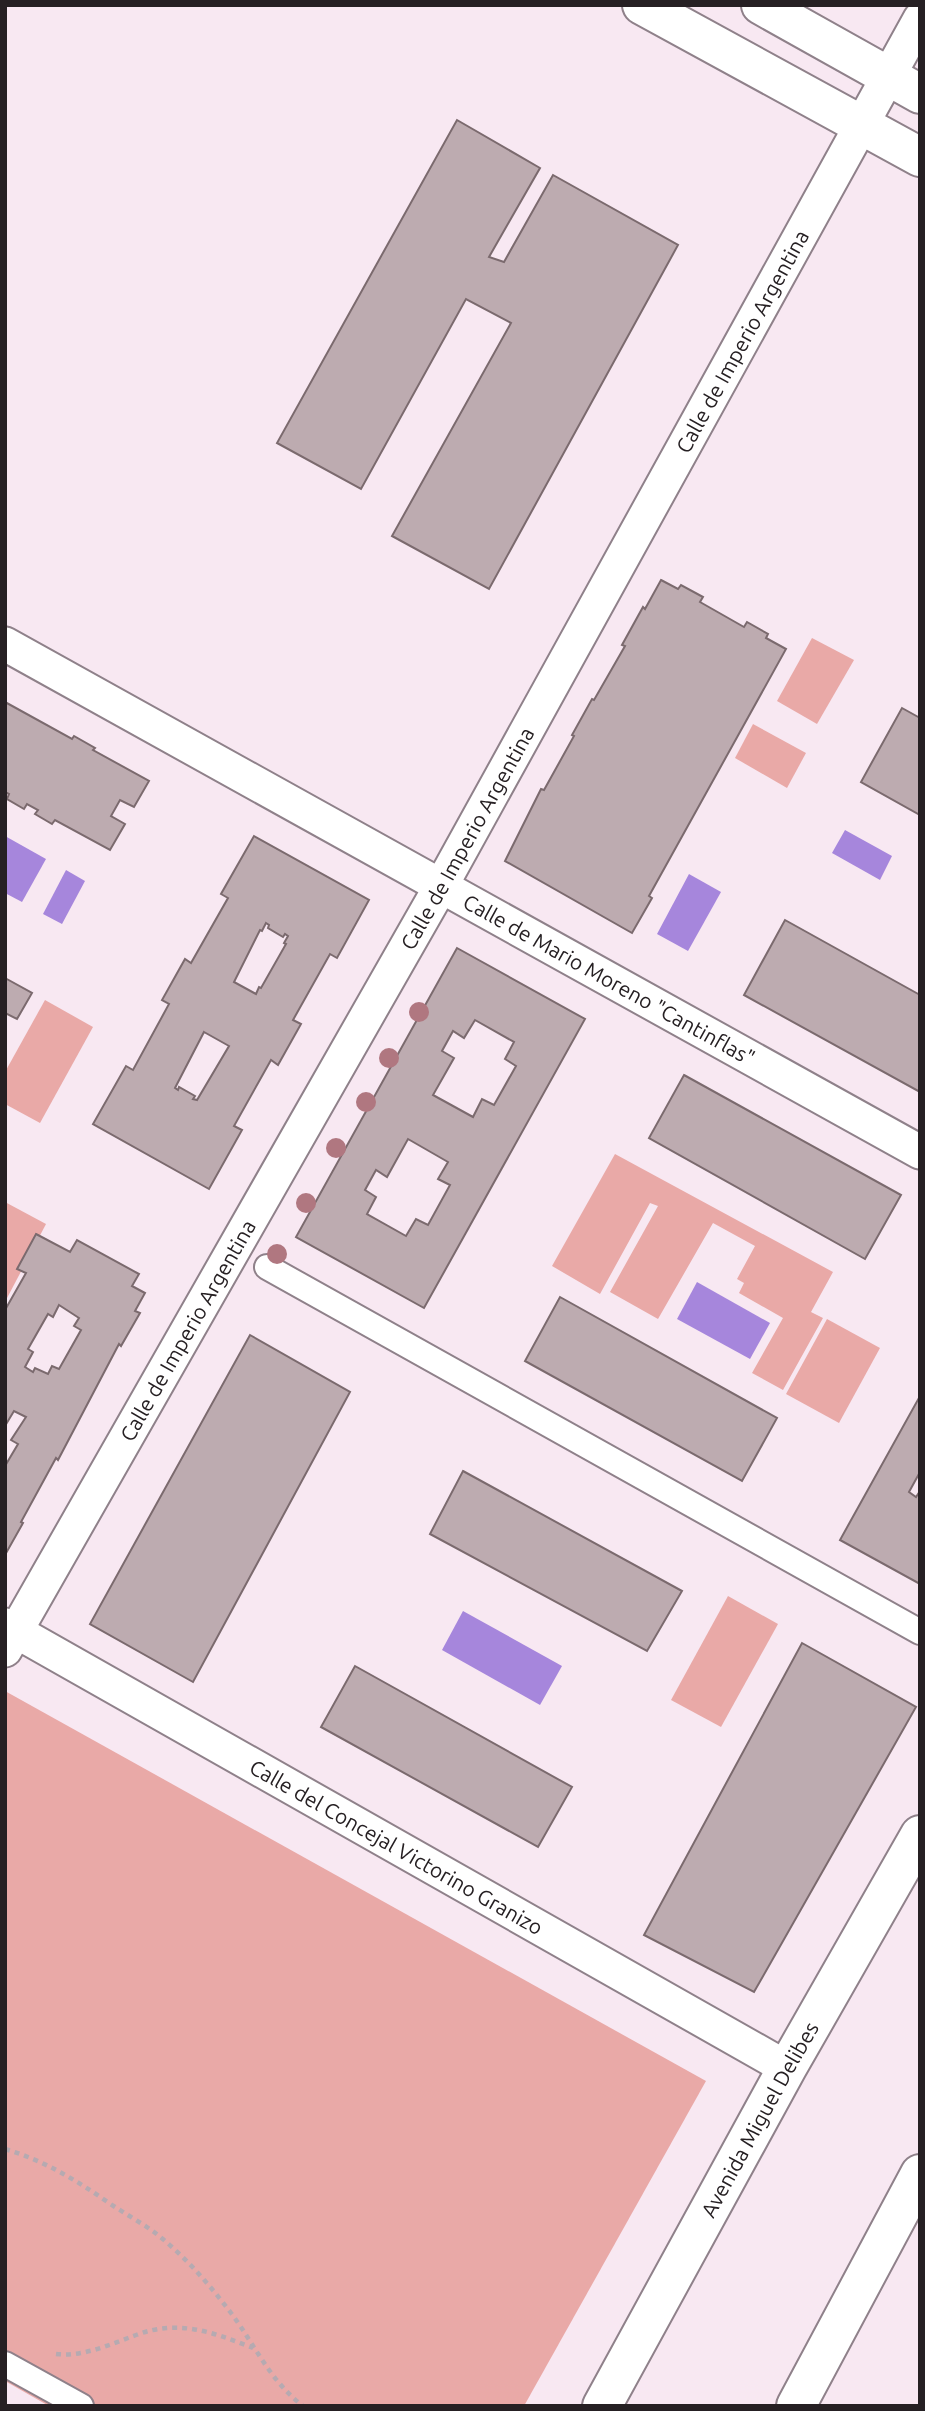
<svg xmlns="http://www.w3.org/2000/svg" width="925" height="2411" font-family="Ubuntu,sans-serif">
  <rect width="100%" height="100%" fill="#f8e8f2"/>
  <g fill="#e9a9a7">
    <polygon points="812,638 854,660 817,724 777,701"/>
    <polygon points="753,724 806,753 787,788 735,758"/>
    <polygon points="45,1000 93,1027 40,1123 5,1104 5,1072"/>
    <polygon points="615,1154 833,1272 811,1312 823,1318 783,1390 752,1373 783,1318 739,1293 744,1283 737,1279 755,1246 713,1223 658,1319 610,1292 658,1206 650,1203 600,1294 552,1266"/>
    <polygon points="5,1202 46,1224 6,1300 5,1300"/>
    <polygon points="827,1319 880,1348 839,1423 786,1394"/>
    <polygon points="728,1596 778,1624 721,1727 671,1700"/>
    <polygon points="5,1691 706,2081 524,2406 49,2406 5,2381"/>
  </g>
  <g fill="#a686dc">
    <polygon points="845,830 892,856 880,880 832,853"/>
    <polygon points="5,836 46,859 22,902 5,893"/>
    <polygon points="66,870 85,881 62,924 43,914"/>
    <polygon points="689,874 721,892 688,951 657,934"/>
    <polygon points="697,1282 770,1323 750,1359 677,1319"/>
    <polygon points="463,1611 562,1666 540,1705 442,1650"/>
  </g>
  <g fill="#bdabb0" stroke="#7b6a6e" stroke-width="2" fill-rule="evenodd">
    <polygon points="457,120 540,168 489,257 504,262 553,175 678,245 489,589 392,536 511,323 466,299 361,489 277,443"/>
    <polygon points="661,580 678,589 681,585 703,597 700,602 744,627 747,622 768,634 766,638 786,649 649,896 652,898 632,933 505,861 541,789 544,790 574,736 572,735 592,699 594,700 625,646 622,645 643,607 645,609"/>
    <polygon points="5,702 72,739 74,736 95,748 93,750 149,781 134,807 120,800 111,816 125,824 110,850 55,820 52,824 35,814 38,810 27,804 24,809 7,799 9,794 5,792"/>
    <polygon points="902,708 920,718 920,815 861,782"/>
    <path d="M 254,836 L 369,900 L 337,958 L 330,954 L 293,1020 L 301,1024 L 278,1065 L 271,1060 L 234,1126 L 242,1130 L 209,1189 L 93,1124 L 126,1066 L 133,1070 L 169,1004 L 162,1000 L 185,959 L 191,963 L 228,898 L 221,894 ZM 266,923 L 269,925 L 268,928 L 283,937 L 285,934 L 288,936 L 284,943 L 286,944 L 261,988 L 259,987 L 256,994 L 234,982 L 260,930 L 262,931 ZM 204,1032 L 229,1046 L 197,1100 L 193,1099 L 195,1096 L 179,1087 L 178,1090 L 175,1088 Z"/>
    <polygon points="785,920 920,995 920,1092 744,995"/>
    <path d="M 457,948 L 585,1019 L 424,1308 L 296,1237 ZM 475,1020 L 514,1042 L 505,1059 L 516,1066 L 494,1105 L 482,1099 L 473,1117 L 433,1095 L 454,1058 L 442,1051 L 453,1031 L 464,1038 ZM 408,1139 L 448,1162 L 438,1179 L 450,1185 L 428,1225 L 416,1219 L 406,1236 L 367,1214 L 376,1197 L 365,1190 L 376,1170 L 387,1177 Z"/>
    <polygon points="5,978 32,993 17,1019 5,1013"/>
    <polygon points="684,1075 901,1195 865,1259 649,1138"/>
    <path d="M 36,1234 L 70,1252 L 77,1240 L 139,1274 L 132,1286 L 145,1293 L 135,1311 L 140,1313 L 121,1346 L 119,1344 L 58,1460 L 56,1458 L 21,1522 L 23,1523 L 5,1555 L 5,1466 L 18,1444 L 11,1440 L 26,1417 L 14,1411 L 5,1426 L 5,1310 L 26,1273 L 17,1269 ZM 59,1305 L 79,1318 L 74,1326 L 81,1330 L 59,1369 L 52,1366 L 48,1374 L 35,1368 L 33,1372 L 25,1367 L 33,1352 L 28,1349 L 48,1314 L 53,1317 Z"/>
    <polygon points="560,1297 777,1418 742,1481 525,1361"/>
    <polygon points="250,1335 350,1392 193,1682 90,1624"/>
    <polygon points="920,1396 920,1472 909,1492 916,1497 920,1491 920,1584 840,1540"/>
    <polygon points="463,1471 682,1591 647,1651 430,1534"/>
    <polygon points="802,1643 916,1707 754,1992 644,1935"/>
    <polygon points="355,1666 572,1787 538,1847 321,1727"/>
  </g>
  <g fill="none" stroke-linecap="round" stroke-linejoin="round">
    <defs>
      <g id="pedestrian">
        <polyline points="267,1267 920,1632"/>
        <polyline points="5,2364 81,2406"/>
      </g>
      <g id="minor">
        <path id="s1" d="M 5,644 L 920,1152"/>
        <path id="s2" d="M 5,1625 L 787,2068"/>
        <path id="s3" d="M 5,1650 L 441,886 L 920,19"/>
      </g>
      <g id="secondary">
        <polyline points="642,5 920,157"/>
        <polyline points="761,5 920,94"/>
        <path id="s4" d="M 602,2406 L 787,2068 L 920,1835"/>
        <polyline points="796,2406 920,2174"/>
      </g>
    </defs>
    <use href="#pedestrian" stroke="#8f818a" stroke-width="28"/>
    <use href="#minor" stroke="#8f818a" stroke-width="37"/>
    <use href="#secondary" stroke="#8f818a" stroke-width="42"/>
    <g stroke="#b6aab1" stroke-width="4.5" stroke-dasharray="5 5" stroke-linecap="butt">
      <path d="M 5,2149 C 45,2161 76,2180 109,2203 C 124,2213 140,2222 154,2232 C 184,2255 209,2284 231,2313 C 255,2345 270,2381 303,2406"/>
      <path d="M 56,2354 C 84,2357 111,2344 136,2335 C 178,2319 213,2332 253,2348"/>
    </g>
    <use href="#pedestrian" stroke="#fff" stroke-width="24"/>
    <use href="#minor" stroke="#fff" stroke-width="33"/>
    <use href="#secondary" stroke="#fff" stroke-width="38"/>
  </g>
  <g fill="#b07780">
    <circle cx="419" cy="1012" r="10"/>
    <circle cx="389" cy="1058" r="10"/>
    <circle cx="366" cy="1102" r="10"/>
    <circle cx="336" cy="1148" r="10"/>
    <circle cx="306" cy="1203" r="10"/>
    <circle cx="277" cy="1254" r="10"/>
  </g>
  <g text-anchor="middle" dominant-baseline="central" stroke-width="6" stroke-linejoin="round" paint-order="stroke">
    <g font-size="21" fill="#262023" stroke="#f8e8f2">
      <text stroke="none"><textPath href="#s3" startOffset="1502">Calle de Imperio Argentina</textPath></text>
      <text stroke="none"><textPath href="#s3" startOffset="934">Calle de Imperio Argentina</textPath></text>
      <text stroke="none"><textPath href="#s1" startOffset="691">Calle de Mario Moreno "Cantinflas"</textPath></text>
      <text stroke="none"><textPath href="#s3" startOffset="368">Calle de Imperio Argentina</textPath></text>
      <text stroke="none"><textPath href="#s2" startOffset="450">Calle del Concejal Victorino Granizo</textPath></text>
      <text stroke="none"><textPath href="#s4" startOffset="327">Avenida Miguel Delibes</textPath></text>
    </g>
  </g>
  <rect width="925" height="2411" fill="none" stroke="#262023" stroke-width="14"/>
</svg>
